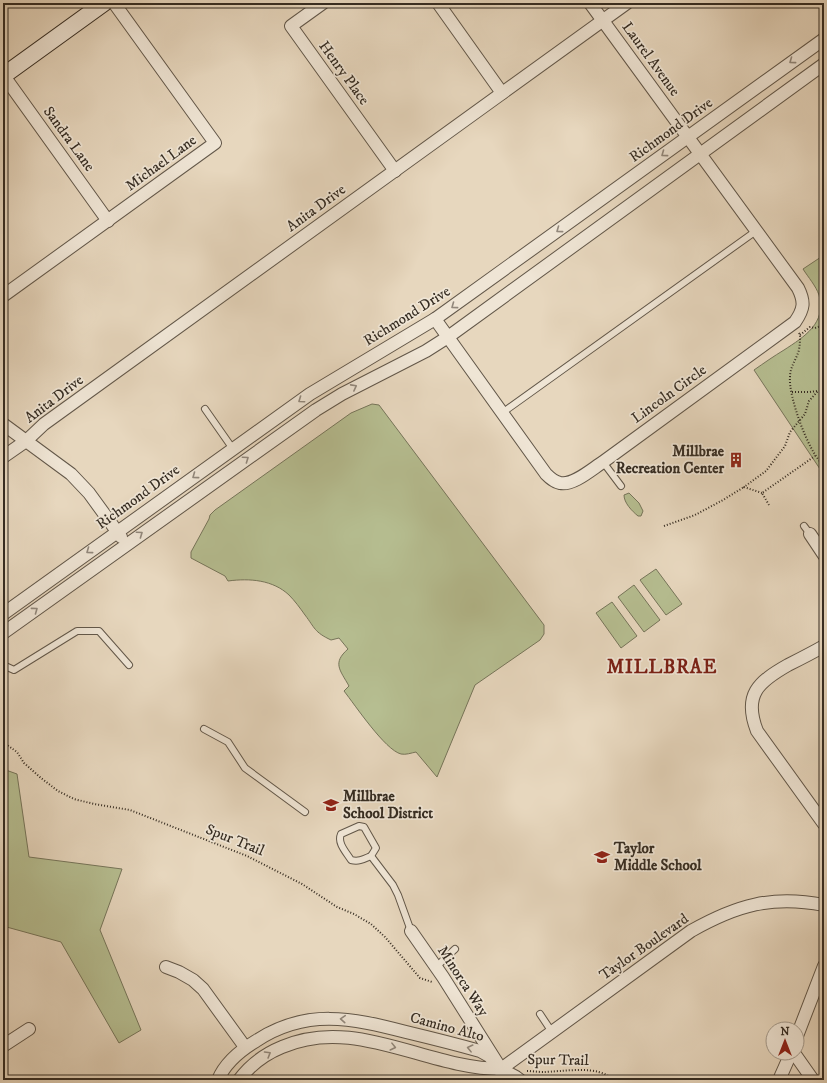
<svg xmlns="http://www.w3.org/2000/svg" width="827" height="1083" font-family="'IM FELL DW Pica',serif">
  <rect width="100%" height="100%" fill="#e7d7be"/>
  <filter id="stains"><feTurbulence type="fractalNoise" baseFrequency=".005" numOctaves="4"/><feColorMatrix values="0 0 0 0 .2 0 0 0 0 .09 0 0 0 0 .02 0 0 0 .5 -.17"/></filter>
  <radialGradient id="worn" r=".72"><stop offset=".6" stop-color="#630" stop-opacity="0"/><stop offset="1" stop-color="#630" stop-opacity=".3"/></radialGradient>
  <g fill="#b6be91" stroke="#76755a">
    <path d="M 824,255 L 824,475 L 754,370 C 764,363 774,356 784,350 C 804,337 827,323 819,295 C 816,286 808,277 803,269 Z"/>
    <path d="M 372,404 L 379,405 L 544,625 L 544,634 L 540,640 L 475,685 L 437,777 L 416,752 C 411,753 406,755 401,754 C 385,750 355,705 344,691 L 349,686 C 340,670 332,663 348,649 L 339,638 L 331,640 C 314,632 315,628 305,615 C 300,608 295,601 289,595 C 273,580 250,578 228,581 L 225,576 L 191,558 L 191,552 L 209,519 L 210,515 L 215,510 L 351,413 Z"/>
    <path d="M 629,493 L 639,503 L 643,511 L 641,516 L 638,516 C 632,511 624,503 624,495 Z"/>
    <polygon points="656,569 682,604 666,615 640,580"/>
    <polygon points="634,585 660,620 644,632 618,597"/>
    <polygon points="612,602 637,636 621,648 596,613"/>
    <polygon points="3,769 17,774 29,857 122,869 100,930 141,1030 119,1043 61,942 3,926"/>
  </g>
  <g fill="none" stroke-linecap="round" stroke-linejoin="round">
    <defs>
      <g id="lane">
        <polyline points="205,409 233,449"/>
        <polyline points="502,413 756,231"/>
        <polyline points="603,462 621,486"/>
        <polyline points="804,526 810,534"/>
        <polyline points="3,665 14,670 77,631 99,631 129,665"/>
        <polyline points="204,729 228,742 245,768 305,812"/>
        <path d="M 359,826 L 364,827 L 376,848 L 371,856 C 364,859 359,862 351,860 C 346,852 337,843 341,834 Z"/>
        <polyline points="371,856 393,885 398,895 411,931"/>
        <polyline points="436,967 455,949"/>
        <polyline points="540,1014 552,1032"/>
      </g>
      <g id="street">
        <polyline points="323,3 291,26 395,171"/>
        <polyline points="438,3 502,93"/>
        <polyline points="4,76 108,221"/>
        <polyline points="3,296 215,143 114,3"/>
        <path d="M 435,319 L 546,474 C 550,478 554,482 560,483 C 573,486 592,469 603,462 L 795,322 C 804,309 805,302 798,288 L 590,3"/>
        <polyline points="3,424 71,474 89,493 121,537"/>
        <polyline points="3,457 26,441 44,424 627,3"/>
        <polyline points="810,534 824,555"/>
        <polyline points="3,614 310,394 435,319 824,39"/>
        <polyline points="3,633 316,410 342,394 426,351 448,337 824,64"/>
        <path d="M 824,646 C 812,653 800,659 788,665 C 758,682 743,695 757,731 L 824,824"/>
        <polyline points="411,931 443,977 501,1069 502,1080"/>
        <polyline points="166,967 179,972 193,980 203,989 245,1047"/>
        <polyline points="797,1036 824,966"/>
        <polyline points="3,1046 29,1029"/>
        <polyline points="794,1053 813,1080"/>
        <path d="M 501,1069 L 691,931 C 737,905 772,895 824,905"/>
        <path d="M 218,1080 C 225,1063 241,1050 256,1041 C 306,1008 352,1018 406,1032 C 431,1038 455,1044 480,1051 L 489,1056 L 501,1069 L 516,1077 L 520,1080"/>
        <path d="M 239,1080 C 250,1065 265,1054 282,1047 C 355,1015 427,1069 501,1069"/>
        <polyline points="779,1080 791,1053"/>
      </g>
      <polyline id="secondary" points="3,76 104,3"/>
    </defs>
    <use href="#lane" stroke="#625749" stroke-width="8"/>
    <use href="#street" stroke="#625749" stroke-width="14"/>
    <use href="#secondary" stroke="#352c22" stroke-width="18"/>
    <g stroke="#352c22" stroke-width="2" stroke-dasharray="1 2" stroke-linecap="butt">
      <path d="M 799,333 L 800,335 C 800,341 800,347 798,353 C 795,361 790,368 790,377 C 788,395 809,455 824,465"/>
      <polyline points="800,335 810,327 815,328 824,325"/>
      <polyline points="792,392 810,392 817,391"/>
      <polyline points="762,493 744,487 766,471 785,446 790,432 805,414 809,401 818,391"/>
      <polyline points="769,505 762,493 815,456"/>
      <polyline points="664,526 695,515 723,500 744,487"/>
      <polyline points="3,742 17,752 24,763 41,778 58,791 74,799 94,804 130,810 247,856 302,884 337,907 354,914 371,924 385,937 420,978 432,982"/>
      <path d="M 527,1071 C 532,1071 537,1072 543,1072 C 560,1072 601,1064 612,1080"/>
    </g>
    <use href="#lane" stroke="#efe5d5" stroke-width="6"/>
    <use href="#street" stroke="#efe5d5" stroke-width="12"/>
    <use href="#secondary" stroke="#efe5d5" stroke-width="16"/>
  </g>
  <defs><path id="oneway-chevron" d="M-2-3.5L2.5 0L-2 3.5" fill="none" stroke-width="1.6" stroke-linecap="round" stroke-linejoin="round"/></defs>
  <g stroke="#92887c">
    <use href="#oneway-chevron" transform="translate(792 61) rotate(144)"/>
    <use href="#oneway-chevron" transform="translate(664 154) rotate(144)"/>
    <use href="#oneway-chevron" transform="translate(559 230) rotate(144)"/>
    <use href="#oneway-chevron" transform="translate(454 306) rotate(144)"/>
    <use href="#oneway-chevron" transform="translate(354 387) rotate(-28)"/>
    <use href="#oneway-chevron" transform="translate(301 400) rotate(145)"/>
    <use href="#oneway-chevron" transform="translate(246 459) rotate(-35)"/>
    <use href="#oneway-chevron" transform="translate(195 476) rotate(144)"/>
    <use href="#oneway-chevron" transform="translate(140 534) rotate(-35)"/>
    <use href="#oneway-chevron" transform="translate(89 551) rotate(144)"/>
    <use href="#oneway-chevron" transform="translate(35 610) rotate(-36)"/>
    <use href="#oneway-chevron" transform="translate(343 1019) rotate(-176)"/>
    <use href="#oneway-chevron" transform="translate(393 1047) rotate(14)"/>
    <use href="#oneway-chevron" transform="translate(470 1048) rotate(-166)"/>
    <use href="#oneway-chevron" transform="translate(268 1054) rotate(-31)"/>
  </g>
  <defs>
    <symbol id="building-bare" viewBox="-9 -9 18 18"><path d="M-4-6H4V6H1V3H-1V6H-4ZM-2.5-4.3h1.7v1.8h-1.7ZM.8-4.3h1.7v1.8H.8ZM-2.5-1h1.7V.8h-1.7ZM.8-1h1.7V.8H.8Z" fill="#8f2418" stroke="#efe5d5" stroke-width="2.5" paint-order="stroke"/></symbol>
    <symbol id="school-bare" viewBox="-9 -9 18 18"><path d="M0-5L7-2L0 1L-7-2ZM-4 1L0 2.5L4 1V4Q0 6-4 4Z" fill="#8f2418" stroke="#efe5d5" stroke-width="2.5" paint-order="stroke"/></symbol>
  </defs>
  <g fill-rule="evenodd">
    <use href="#building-bare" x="725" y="449" width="22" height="22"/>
    <use href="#school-bare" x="320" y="794" width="22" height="22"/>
    <use href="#school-bare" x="591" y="846" width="22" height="22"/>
  </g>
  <g text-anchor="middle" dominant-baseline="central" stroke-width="3.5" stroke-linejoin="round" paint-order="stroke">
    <g font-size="15" fill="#352c22" stroke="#efe5d5">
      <text transform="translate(651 59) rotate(54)">Laurel Avenue</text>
      <text transform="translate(344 73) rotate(54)">Henry Place</text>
      <text transform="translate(671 130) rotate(-36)">Richmond Drive</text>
      <text transform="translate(69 139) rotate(54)">Sandra Lane</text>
      <text transform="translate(161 163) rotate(-36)">Michael Lane</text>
      <text transform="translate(316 208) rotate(-36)">Anita Drive</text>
      <text transform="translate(407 316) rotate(-32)">Richmond Drive</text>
      <text transform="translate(669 394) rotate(-36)">Lincoln Circle</text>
      <text transform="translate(54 399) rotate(-37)">Anita Drive</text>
      <text transform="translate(138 497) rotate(-36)">Richmond Drive</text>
      <text transform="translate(235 840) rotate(22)">Spur Trail</text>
      <text transform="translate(644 947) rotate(-35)">Taylor Boulevard</text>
      <text transform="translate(463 981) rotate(57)">Minorca Way</text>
      <text transform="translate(447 1027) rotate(15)">Camino Alto</text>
      <text transform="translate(558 1060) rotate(1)">Spur Trail</text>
    </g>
    <g font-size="15" font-weight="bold" fill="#352c22" stroke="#efe5d5" text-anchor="start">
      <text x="724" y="451" text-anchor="end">Millbrae<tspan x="724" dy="17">Recreation Center</tspan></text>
      <text x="343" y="796">Millbrae<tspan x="343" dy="17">School District</tspan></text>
      <text x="614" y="848">Taylor<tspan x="614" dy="17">Middle School</tspan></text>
    </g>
    <g font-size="19" font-weight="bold" letter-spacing="1" fill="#7a1f14" stroke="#efe5d5">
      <text x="662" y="667">MILLBRAE</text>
    </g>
  </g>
  <rect width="827" height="1083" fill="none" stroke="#e7d7be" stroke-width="16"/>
  <rect x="4" y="4" width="819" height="1075" fill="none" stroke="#352c22" stroke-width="2"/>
  <rect x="8" y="8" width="811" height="1067" fill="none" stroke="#352c22"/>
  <g transform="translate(785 1041)"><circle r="19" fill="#efe5d5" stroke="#a59b8d"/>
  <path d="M0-3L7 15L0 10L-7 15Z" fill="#8f2418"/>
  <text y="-6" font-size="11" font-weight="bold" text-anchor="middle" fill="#352c22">N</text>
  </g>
  <rect width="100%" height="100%" filter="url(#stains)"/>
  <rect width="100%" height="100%" fill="url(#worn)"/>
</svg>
